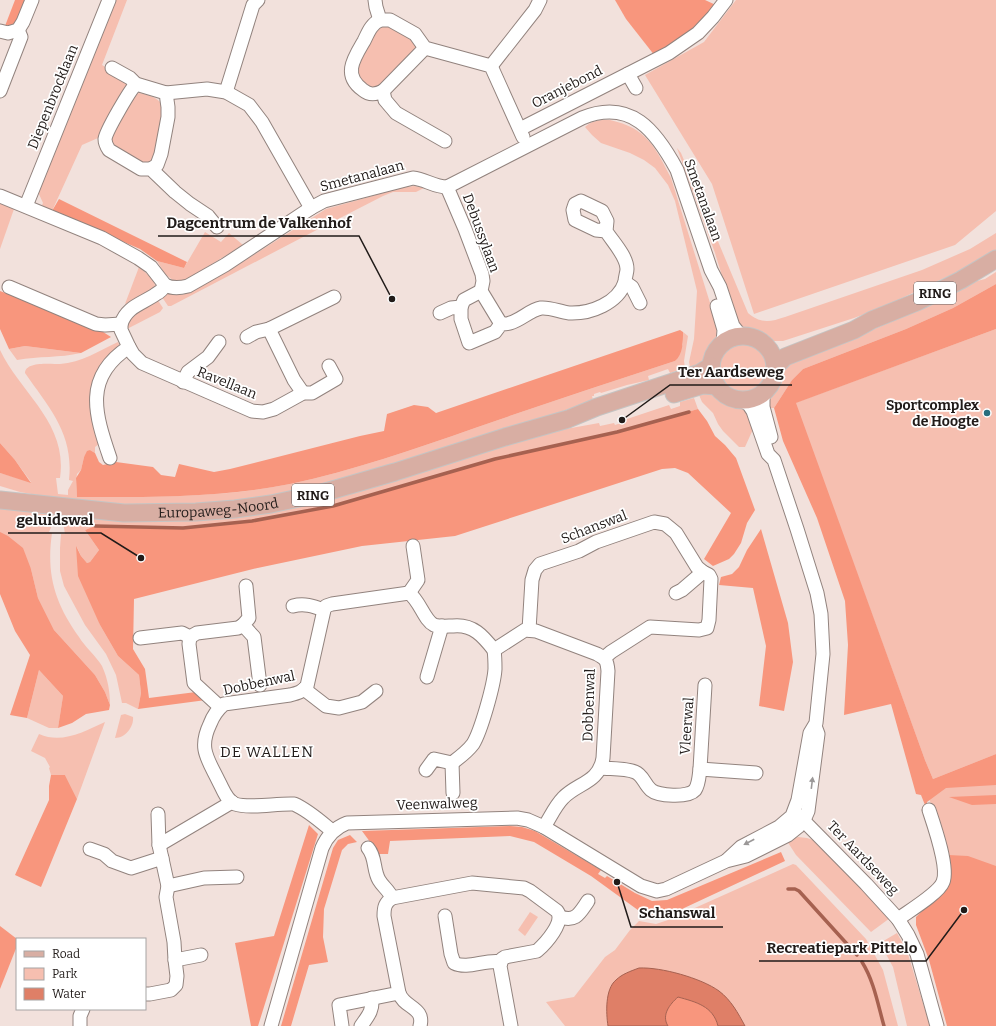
<svg xmlns="http://www.w3.org/2000/svg" width="996" height="1026" font-family="Bitter,serif">
  <rect width="100%" height="100%" fill="#f2e1dc"/>
  <g fill="#f6bfb0">
    <polygon points="115,0 127,0 102,65 124,78 128,82 98,138 82,145 52,211 42,205 43,203 38,192"/>
    <polygon points="736,0 996,0 996,211 955,245 754,314 712,184 645,75 704,42"/>
    <path d="M 388,25 L 412,38 C 415,42 416,46 414,51 L 378,88 L 368,89 L 357,75 L 358,62 L 378,27 Z"/>
    <path d="M 139,93 C 149,95 158,97 164,107 L 155,159 L 144,166 L 111,147 L 110,138 L 135,95 Z"/>
    <path d="M 610,120 C 647,128 655,147 671,178 L 716,322 L 717,340 L 708,357 L 704,363 L 690,367 L 689,362 L 694,339 L 697,291 L 675,201 L 668,185 L 655,168 L 644,160 L 630,153 L 601,143 L 592,135 L 585,127 C 592,120 601,120 610,120 Z"/>
    <path d="M 677,148 L 681,153 L 748,313 C 761,324 770,322 785,317 L 922,270 L 970,249 L 996,233 L 996,250 L 959,271 L 881,308 L 854,318 L 783,341 L 771,341 L 743,329 L 735,318 L 715,253 Z"/>
    <polygon points="414,186 424,188 416,192 393,192 383,196 305,236 171,306 168,306 162,297 169,292 182,295 195,290 227,272 326,209 401,188"/>
    <polygon points="0,203 14,209 0,249"/>
    <polygon points="205,232 221,242 229,233 243,245 186,280 174,281 165,274 157,261 184,268"/>
    <polygon points="139,267 154,280 155,286 147,295 125,304"/>
    <polygon points="996,272 996,284 953,308 906,329 803,369 792,380 774,408 768,408 769,396 784,367 800,357 872,330 926,307 973,282 985,279"/>
    <polygon points="157,299 163,308 160,312 125,330 131,314"/>
    <polygon points="996,329 996,754 933,779 925,760 795,403"/>
    <path d="M 683,332 L 688,336 L 684,361 L 685,368 L 670,373 L 668,369 L 648,376 L 649,380 L 627,385 L 601,393 L 600,392 L 594,394 L 594,396 L 592,396 L 593,400 L 552,415 L 442,450 L 295,492 L 215,504 L 127,506 L 49,497 L 20,492 L 0,486 L 0,473 L 31,482 L 15,460 L 0,443 L 0,350 C 21,394 68,423 60,478 L 56,478 L 58,494 L 68,495 L 68,490 L 73,481 L 69,480 C 74,434 50,409 25,373 C 25,361 52,364 60,364 C 81,363 100,350 118,342 L 121,348 L 106,361 L 99,444 L 95,447 L 95,453 L 90,450 L 84,457 L 81,470 L 77,474 L 76,481 L 77,496 C 149,497 220,498 290,484 C 352,471 415,449 475,428 C 541,405 608,383 675,361 L 683,344 Z"/>
    <circle cx="743" cy="368" r="24"/>
    <path d="M 25,346 L 81,353 C 59,358 39,356 17,360 L 9,349 Z"/>
    <polygon points="709,393 718,394 725,399 738,404 746,411 754,427 745,447 739,447 723,431 718,424 713,413 702,402 699,395"/>
    <path d="M 694,398 L 698,409 L 688,412 L 617,432 L 495,459 L 333,506 L 252,521 L 183,528 L 95,526 L 85,530 L 99,550 L 90,562 L 87,563 L 81,556 L 77,547 L 100,625 L 118,656 L 139,675 L 141,693 L 138,709 L 126,703 L 122,703 L 116,675 L 106,654 L 85,625 L 64,586 L 60,571 L 60,548 L 61,534 L 65,534 L 63,522 L 54,521 L 49,532 L 52,533 C 46,575 55,603 79,637 C 85,647 96,656 102,666 C 108,679 110,692 110,705 L 105,692 L 95,675 L 54,630 L 38,598 L 31,569 L 0,533 L 0,505 L 176,520 L 549,432 L 599,423 L 600,426 L 614,423 L 615,425 L 621,423 L 621,421 L 669,405 L 671,409 L 680,406 L 680,402 Z"/>
    <polygon points="39,670 63,696 58,728 49,728 27,718"/>
    <path d="M 125,714 L 133,717 C 134,727 125,738 115,738 L 121,715 Z"/>
    <path d="M 105,722 L 77,799 L 65,775 L 51,775 L 49,768 L 50,767 L 45,758 L 31,751 L 39,734 C 62,744 83,732 105,722 Z"/>
    <polygon points="996,784 996,1026 956,880 925,786"/>
    <polygon points="798,837 807,838 813,840 890,918 871,932 796,855 787,841"/>
    <polygon points="793,864 796,865 866,939 883,970 898,1026 565,1026 546,1002 574,997 605,957 615,950 630,930 639,921 656,924 668,920"/>
    <polygon points="530,912 538,917 525,936 518,930"/>
    <polygon points="897,933 907,951 930,1026 907,1026 893,967 880,943"/>
  </g>
  <g fill="#f8967d">
    <polygon points="15,0 26,0 16,24 5,26"/>
    <polygon points="615,0 705,0 718,6 705,21 655,56 626,19"/>
    <polygon points="59,199 187,262 184,268 157,261 140,249 52,211"/>
    <polygon points="996,284 996,329 796,403 925,760 933,779 996,754 996,785 946,788 927,802 927,810 921,795 916,794 891,704 844,715 848,645 845,601 817,518 783,441 774,408 792,380 803,369 906,329 953,308"/>
    <polygon points="0,291 92,325 111,337 81,353 25,346 9,349 0,329"/>
    <path d="M 680,330 L 683,332 C 683,342 683,354 675,361 C 608,383 541,405 475,428 C 415,449 352,471 290,484 C 220,498 149,497 77,497 L 76,478 L 81,470 L 84,457 L 87,451 L 90,450 L 95,453 L 99,462 L 103,465 L 116,462 L 153,467 L 161,475 L 175,477 L 179,464 L 214,472 L 230,469 L 360,436 L 384,431 L 387,414 L 414,405 L 428,407 L 436,413 Z"/>
    <polygon points="698,409 707,421 715,436 725,445 736,458 755,510 747,523 741,543 734,554 729,559 713,566 704,559 731,513 688,473 675,468 662,469 455,536 362,546 253,569 134,599 133,649 145,669 149,698 196,692 206,700 138,709 141,693 139,675 118,656 100,625 78,576 76,546 81,556 87,563 90,562 99,550 85,530 95,526 183,528 252,521 333,506 495,459 617,432"/>
    <polygon points="0,443 15,460 31,483 0,473"/>
    <polygon points="761,529 788,623 793,662 784,711 759,706 766,646 753,588 719,585 721,577 732,574 739,567 747,550"/>
    <polygon points="0,532 8,536 23,548 31,569 38,598 54,630 95,675 105,692 110,705 109,710 86,714 72,723 58,728 63,696 39,670 27,718 10,715 30,655 15,631 0,594"/>
    <polygon points="51,775 65,775 77,799 41,887 15,875 49,800 49,786"/>
    <polygon points="996,795 996,804 972,805 949,797"/>
    <polygon points="309,825 318,834 258,1026 251,1026 235,943 274,936"/>
    <polygon points="510,826 522,827 535,831 601,870 598,874 605,878 607,876 635,893 652,901 667,900 781,852 785,861 667,916 654,919 642,913 591,876 534,842 510,836 390,841 388,854 379,854 362,831"/>
    <polygon points="350,835 357,842 348,844 342,850 324,909 323,937 328,962 309,965 291,1026 281,1026 333,848 338,840"/>
    <polygon points="948,855 968,856 996,866 996,1026 947,1026 929,960 916,925 916,917 921,912 939,895"/>
    <polygon points="0,926 17,939 17,946 0,989"/>
    <path d="M 678,997 C 696,1002 713,1006 718,1026 L 668,1026 C 661,1015 670,1004 678,997 Z"/>
  </g>
  <path fill="#df7f67" stroke="#a66150" d="M 639,968 C 661,967 701,978 719,991 C 731,1000 738,1013 745,1026 L 718,1026 C 713,1006 696,1002 678,997 C 670,1004 661,1015 668,1026 L 608,1026 C 606,1013 605,989 616,980 C 622,974 631,971 639,968 Z"/>
  <g fill="none" stroke-linecap="round" stroke-linejoin="round">
    <g stroke="#a66150" stroke-width="3.5">
      <polyline points="95,526 183,528 252,521 333,506 495,459 617,432 689,412"/>
      <polyline points="788,889 795,889 799,891 857,955"/>
      <path d="M 862,962 C 874,981 878,1005 884,1026"/>
    </g>
    <defs>
      <g id="minor">
        <polyline points="375,0 376,7 380,20 390,20 415,34 425,48 491,66 523,137"/>
        <path d="M 380,20 C 371,24 368,33 364,41 C 354,58 342,75 363,90 C 369,95 375,95 383,91 L 385,100 L 396,113 L 445,141"/>
        <polyline points="0,31 8,33 18,30 23,22 32,0"/>
        <polyline points="491,66 535,10 540,0"/>
        <polyline points="112,68 130,78 136,84 166,93 168,107 168,117 161,154 157,165 151,169"/>
        <polyline points="628,74 636,88"/>
        <path d="M 136,84 C 130,90 106,131 105,139 C 105,143 107,147 109,150 L 141,169 L 151,169 L 175,192 L 190,204 L 208,216 L 217,227"/>
        <polyline points="0,91 21,37 18,30"/>
        <polyline points="383,91 425,48"/>
        <polyline points="226,92 253,5 258,0"/>
        <polyline points="166,93 207,89 226,92 249,105 262,122 311,208"/>
        <polyline points="520,129 669,53 698,33 713,17 726,0"/>
        <polyline points="447,187 465,229 482,274 483,281 481,291 501,324"/>
        <path d="M 0,196 L 102,238 L 138,258 L 151,267 L 165,285 C 173,289 180,288 188,286 L 225,265 L 311,208 L 324,201 L 413,178 C 425,179 434,187 447,187 L 582,118 C 631,98 656,131 677,170 L 711,270 L 720,287 L 733,326 L 741,336"/>
        <polyline points="26,206 109,0"/>
        <path d="M 606,231 L 596,230 L 575,220 L 573,210 L 575,204 L 581,201 L 602,211 L 607,221 L 606,231 C 612,241 627,256 627,269 C 627,273 625,277 625,282 L 632,287 L 640,303"/>
        <polyline points="9,287 96,324 105,325 121,324 121,330 129,347"/>
        <polyline points="717,306 724,330 723,343"/>
        <path d="M 461,307 L 461,319 L 469,343 L 495,332 L 501,324 C 504,324 508,324 510,323 C 521,320 530,310 541,308 C 550,307 560,312 569,313 C 591,314 618,303 625,282"/>
        <polyline points="440,313 451,308 461,307 464,300 481,291"/>
        <path d="M 121,324 C 127,306 142,304 156,294 C 160,292 163,289 165,285"/>
        <polyline points="247,337 256,332 269,329"/>
        <polyline points="183,382 188,372 208,357 219,342"/>
        <polyline points="303,393 294,380 269,329 334,297"/>
        <polyline points="763,393 763,407 771,437"/>
        <path d="M 110,458 C 95,414 83,377 129,347 L 133,354 L 142,363 L 252,411 L 263,412 L 274,409 L 303,393 L 312,393 L 336,379 L 329,366"/>
        <polyline points="246,586 249,618 243,625 254,637 260,685"/>
        <polyline points="409,593 418,580 413,546"/>
        <polyline points="676,593 682,590 703,572"/>
        <path d="M 293,606 C 304,603 313,606 324,610"/>
        <polyline points="529,630 532,580 535,570 540,564 579,551 596,542 654,522 665,524 676,533 697,567 703,572 709,575 711,579 709,620 707,628 699,630 650,627 611,652 604,658"/>
        <polyline points="190,637 189,644 194,683 220,707"/>
        <polyline points="140,638 182,633 190,637 197,633 238,628 243,625"/>
        <polyline points="427,677 442,626"/>
        <polyline points="304,689 326,706 339,708 362,702 376,691"/>
        <polyline points="452,763 453,793"/>
        <path d="M 601,768 C 611,769 625,768 635,772 C 643,775 644,784 651,790 C 658,796 688,798 695,790 C 699,784 699,776 700,769 L 705,685"/>
        <polyline points="700,769 756,773"/>
        <path d="M 426,770 L 434,759 L 452,763 C 460,757 467,752 473,744 C 481,731 494,685 495,669 C 495,663 495,657 494,650"/>
        <polyline points="798,815 866,884 898,919 908,935 917,954 937,1026"/>
        <path d="M 332,831 C 320,821 308,810 294,804 C 277,803 250,809 235,804 C 226,800 223,789 219,782 C 208,759 198,749 210,724 C 213,716 217,710 224,704 L 290,695 C 298,693 302,692 307,686 L 324,610 L 326,606 L 332,604 L 409,593 C 420,601 424,620 434,625 C 440,627 448,626 453,626 C 473,624 483,636 494,650 L 525,630 L 536,631 L 597,654 C 606,659 607,660 608,671 L 603,758 C 599,783 577,783 563,798 C 555,806 550,818 544,827"/>
        <polyline points="159,845 232,802"/>
        <polyline points="90,849 104,854 112,861 131,868 162,858"/>
        <polyline points="727,860 741,847 779,827 792,816 798,800 810,733 816,723 823,654 821,614 817,593 797,529 774,460 768,454 753,411 749,405 742,400"/>
        <polyline points="168,886 204,878 237,877"/>
        <path d="M 392,898 L 472,883 L 524,888 L 530,891 L 557,911 C 565,922 546,943 537,951 L 505,957 L 502,959 L 500,966 L 511,1026"/>
        <path d="M 445,916 L 451,954 L 454,963 C 468,970 485,959 501,962"/>
        <path d="M 560,917 C 576,922 579,914 588,901"/>
        <path d="M 898,919 C 909,911 939,893 943,882 C 949,868 934,825 929,810"/>
        <polyline points="175,960 201,955"/>
        <path d="M 399,993 C 404,1008 425,1007 420,1026"/>
        <polyline points="145,994 150,994 171,990 176,985 177,976 175,960 174,942 166,897 168,886 159,845 158,814"/>
        <polyline points="80,1026 80,1016 83,1009"/>
        <path d="M 271,1026 L 322,848 C 327,836 334,828 347,823 L 517,818 L 528,820 L 544,827 L 641,886 L 657,891 L 666,889 L 726,861 L 746,856 L 788,835 L 798,827 L 804,820 L 808,811 L 818,734 L 815,726"/>
        <path d="M 342,1026 L 339,1005 L 399,993 L 384,916 C 384,907 385,903 392,898 C 389,890 383,887 379,880 C 373,870 376,857 368,848"/>
        <path d="M 361,1026 C 368,1016 373,1011 372,998"/>
      </g>
      <g id="major">
        <circle cx="743" cy="368" r="32"/>
        <polyline points="775,367 785,357 854,330 872,320 919,301 961,280 996,259"/>
        <polyline points="674,394 703,385 717,386"/>
        <path id="s1" d="M 0,500 L 124,513 L 196,512 L 235,509 L 271,504 L 322,493 L 395,472 L 505,437 L 568,419 L 597,407 L 700,373 L 711,366"/>
      </g>
    </defs>
    <use href="#minor" stroke="#92837e" stroke-width="15"/>
    <use href="#major" stroke="#c5c4c3" stroke-width="19"/>
    <use href="#minor" stroke="#fff" stroke-width="13"/>
    <use href="#major" stroke="#d8aea3" stroke-width="17"/>
  </g>
  <defs><path id="oneway-solid" d="M-6-.8H1V-3.2L6.5 0L1 3.2V.8H-6Z"/></defs>
  <g fill="#9b9898">
    <use href="#oneway-solid" transform="translate(812 783) rotate(-83)"/>
    <use href="#oneway-solid" transform="translate(749 842) rotate(152)"/>
  </g>
  <circle fill="#286d7d" stroke="#fff" stroke-width="1.5" cx="987" cy="413" r="4"/>
  <g text-anchor="middle" dominant-baseline="central" stroke-width="3.5" stroke-linejoin="round" paint-order="stroke">
    <g fill="#fff" stroke="#645f5e" stroke-width="1">
      <rect x="914" y="282" width="42" height="22" rx="3"/>
      <rect x="292" y="484" width="42" height="22" rx="3"/>
    </g>
    <g font-size="13" font-weight="bold" fill="#211b19">
      <text x="935" y="293">RING</text>
      <text x="313" y="495">RING</text>
    </g>
    <g font-size="14" fill="#211b19" stroke="#fff">
      <text transform="translate(567 87) rotate(-27)">Oranjebond</text>
      <text transform="translate(53 97) rotate(-68)">Diepenbrocklaan</text>
      <text transform="translate(362 176) rotate(-15)">Smetanalaan</text>
      <text transform="translate(703 200) rotate(70)">Smetanalaan</text>
      <text transform="translate(481 233) rotate(70)">Debussylaan</text>
      <text transform="translate(227 383) rotate(22)">Ravellaan</text>
      <text stroke="none"><textPath href="#s1" startOffset="219">Europaweg-Noord</textPath></text>
      <text transform="translate(594 527) rotate(-21)">Schanswal</text>
      <text transform="translate(259 683) rotate(-12)">Dobbenwal</text>
      <text transform="translate(589 705) rotate(-88)">Dobbenwal</text>
      <text transform="translate(687 726) rotate(-86)">Vleerwal</text>
      <text transform="translate(437 804) rotate(-2)">Veenwalweg</text>
      <text transform="translate(863 858) rotate(46)">Ter Aardseweg</text>
    </g>
    <g font-size="14" font-weight="bold" fill="#211b19" stroke="#fff" text-anchor="end">
      <text x="979" y="405">Sportcomplex<tspan x="979" dy="16">de Hoogte</tspan></text>
    </g>
    <g font-size="15" letter-spacing="1" fill="#211b19" stroke="#fff">
      <text x="267" y="752">DE WALLEN</text>
    </g>
  </g>
  <path fill="none" stroke="#211b19" stroke-width="1.5" d="M392 299L359 236H158M622 420L670 385H792M141 558L101 533H8M617 882L631 927H723M964 910L926 961H759"/>
  <g fill="#211b19" stroke="#fff" stroke-width="1.5">
    <circle cx="392" cy="299" r="4"/>
    <circle cx="622" cy="420" r="4"/>
    <circle cx="141" cy="558" r="4"/>
    <circle cx="617" cy="882" r="4"/>
    <circle cx="964" cy="910" r="4"/>
  </g>
  <g font-size="15" text-anchor="middle" font-weight="bold" fill="#211b19" stroke="#fff" stroke-width="3.5" stroke-linejoin="round" paint-order="stroke">
    <text x="259" y="228">Dagcentrum de Valkenhof</text>
    <text x="731" y="377">Ter Aardseweg</text>
    <text x="55" y="525">geluidswal</text>
    <text x="677" y="918">Schanswal</text>
    <text x="842" y="953">Recreatiepark Pittelo</text>
  </g>
  <rect x="16" y="938" width="130" height="72" fill="#ffffff" stroke="#a6a4a3"/>
  <rect x="24" y="951" width="20" height="6" fill="#d8aea3" stroke="#a6a4a3"/>
  <text x="52" y="958" font-size="12" fill="#211b19">Road</text>
  <rect x="24" y="968" width="20" height="12" fill="#f6bfb0" stroke="#a6a4a3"/>
  <text x="52" y="978" font-size="12" fill="#211b19">Park</text>
  <rect x="24" y="988" width="20" height="12" fill="#df7f67" stroke="#a6a4a3"/>
  <text x="52" y="998" font-size="12" fill="#211b19">Water</text>
</svg>
